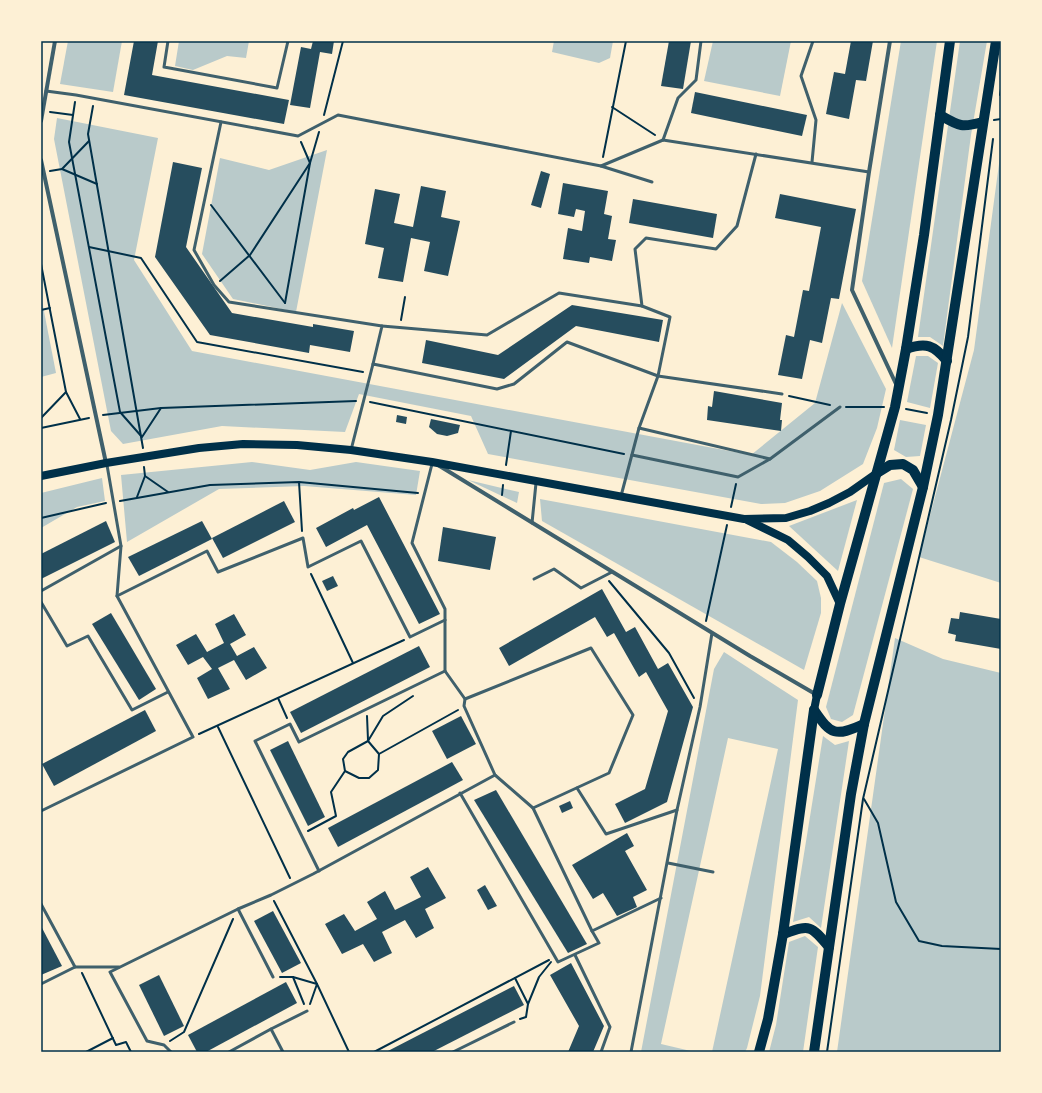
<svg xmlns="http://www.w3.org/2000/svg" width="1042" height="1093" font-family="'Sofia Sans Condensed',sans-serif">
  <rect width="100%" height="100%" fill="#fdf0d5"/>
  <g fill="#b9caca">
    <polygon points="68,41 122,41 113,92 60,84"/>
    <polygon points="179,41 249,41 246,58 227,56 193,70 175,66"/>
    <polygon points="554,41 613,41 610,58 599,63 552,52"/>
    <polygon points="713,41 791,41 780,96 704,81"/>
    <polygon points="901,41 937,41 892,348 862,281"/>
    <polygon points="960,41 987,41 971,135 943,346 930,337 918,337"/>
    <polygon points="57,118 158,138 134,260 192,351 751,455 815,403 842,303 886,389 877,428 863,464 820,491 785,503 761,504 488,454 471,416 359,394 345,432 222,426 123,444 111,431 54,139"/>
    <polygon points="1001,149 1001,583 919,557 974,350"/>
    <polygon points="327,150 296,312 233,299 202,254 220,158 269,170"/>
    <polygon points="41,296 56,373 41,377"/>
    <polygon points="916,356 928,356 938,363 930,408 907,402"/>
    <polygon points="900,420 926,425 920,456 906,457 894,450"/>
    <polygon points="252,462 310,470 356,462 420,471 416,495 304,486 219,489 127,542 121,475"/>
    <polygon points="102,478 105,501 77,507 41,528 41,493"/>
    <polygon points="901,479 913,489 853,715 842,722 831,719 826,707 884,483"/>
    <polygon points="468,480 519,492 517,503"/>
    <polygon points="540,499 771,542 797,562 817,581 821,598 821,613 804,670 542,521"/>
    <polygon points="857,500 838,571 789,526"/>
    <polygon points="895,638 943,659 1001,673 1001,1052 837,1052"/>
    <polygon points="724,652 798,700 760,996 747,1048 745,1052 712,1052 778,749 728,738 661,1044 695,1052 641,1052 714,669"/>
    <polygon points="823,736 835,745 849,741 821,928 809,917 793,922"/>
    <polygon points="805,936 818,947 803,1052 769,1052 776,1025 789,942"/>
  </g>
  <g fill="#264d5e">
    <polygon points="134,41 158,41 152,75 289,100 284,124 124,95"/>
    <polygon points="313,41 334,41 332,54 320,52 310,108 290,105 301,47 311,49"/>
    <polygon points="669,41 691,41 683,89 661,86"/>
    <polygon points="851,41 873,41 866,81 856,80 849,119 826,114 834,72 845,74"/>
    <polygon points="695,92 807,115 802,136 691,113"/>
    <polygon points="173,162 202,168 186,247 232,313 313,327 313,324 354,331 350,352 310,345 309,353 210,335 155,257"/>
    <polygon points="541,171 550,174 541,208 531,205"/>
    <polygon points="563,183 608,191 604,214 612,216 608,239 616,240 612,261 590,257 589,263 563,259 568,228 582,231 585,211 576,209 574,217 558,214"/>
    <polygon points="421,186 446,191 441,217 460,221 448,276 424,271 430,242 411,238 403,282 378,278 384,248 365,244 375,189 400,194 394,223 413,227"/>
    <polygon points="780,194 856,209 839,299 831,298 822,343 810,340 802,379 778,375 786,335 794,337 803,290 809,291 821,227 775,218"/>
    <polygon points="633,199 717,214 713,238 629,223"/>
    <polygon points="572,305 663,320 659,342 576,326 504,379 422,363 426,340 498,355"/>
    <polygon points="714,391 782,403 780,420 782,420 781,431 707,420 708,406 712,407"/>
    <polygon points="397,415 407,417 406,424 396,422"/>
    <polygon points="431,419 460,425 458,433 447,436 437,434 429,427"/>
    <polygon points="379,497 440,614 419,624 367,525 326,547 316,528 353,508 354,510"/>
    <polygon points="284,501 295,522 223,558 212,538"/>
    <polygon points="106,521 115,542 41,579 41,554"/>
    <polygon points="202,521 212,539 139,576 128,557"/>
    <polygon points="443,527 496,537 490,570 438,561"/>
    <polygon points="333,576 338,586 327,591 322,581"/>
    <polygon points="602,589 626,632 635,627 658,669 668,663 693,707 667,802 625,823 615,804 645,789 668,711 646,672 639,677 614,633 607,637 595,617 509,666 499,648"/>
    <polygon points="960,612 1001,619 1001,649 955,641 956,635 948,633 951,618 959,619"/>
    <polygon points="111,613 156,689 139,700 92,624"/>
    <polygon points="234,614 246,635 230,644 237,656 254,647 267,668 246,680 234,660 218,668 230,689 208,699 197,678 212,669 203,657 188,665 176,645 196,634 207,652 224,643 215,624"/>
    <polygon points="419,646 430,667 301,733 290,712"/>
    <polygon points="145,710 156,731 54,786 42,764"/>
    <polygon points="461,716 476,744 447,759 432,731"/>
    <polygon points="288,741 325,817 308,826 270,750"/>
    <polygon points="452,762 463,780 338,847 328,828"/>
    <polygon points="496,790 587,944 568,953 474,800"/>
    <polygon points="570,801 573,808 562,813 559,806"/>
    <polygon points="627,833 634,846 625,851 647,890 633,897 637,907 617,916 603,893 593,899 572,865"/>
    <polygon points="428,867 446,898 425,909 434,928 416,938 405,920 382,932 392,953 374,962 363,944 342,954 325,924 344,914 355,931 377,919 367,902 385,891 395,910 421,897 410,877"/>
    <polygon points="485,885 497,906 488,910 477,890"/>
    <polygon points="273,911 301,963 282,973 254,921"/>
    <polygon points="41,926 62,966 41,975"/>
    <polygon points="571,963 604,1026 593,1052 568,1052 579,1026 550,975"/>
    <polygon points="159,975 184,1026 164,1036 139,985"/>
    <polygon points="286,982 297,1003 206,1052 197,1052 188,1035"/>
    <polygon points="514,986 524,1005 432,1052 386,1052"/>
  </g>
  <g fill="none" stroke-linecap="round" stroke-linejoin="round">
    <g stroke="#003049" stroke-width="2">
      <polyline points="1000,95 1001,89"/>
      <polyline points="75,102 69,142 120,412 142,437 161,408"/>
      <polyline points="93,106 88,134 143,448"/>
      <polyline points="612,107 655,135"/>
      <polyline points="50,112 73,115"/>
      <polyline points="324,115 343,41"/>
      <polyline points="994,120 1001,119"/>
      <polyline points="603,157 626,41"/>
      <polyline points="62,169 97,184"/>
      <polyline points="50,171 62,169 89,141"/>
      <polyline points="211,205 285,303"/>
      <polyline points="89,247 141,258 197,342 363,372"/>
      <polyline points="41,264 66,392 41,418"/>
      <polyline points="220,281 250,255 310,163 319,132"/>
      <polyline points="285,303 310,163 301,142"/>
      <polyline points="41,310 50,308"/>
      <polyline points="401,320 405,297"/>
      <polyline points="66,392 80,419"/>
      <polyline points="789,396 830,405"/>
      <polyline points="370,402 624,454"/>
      <polyline points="846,407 884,407"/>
      <polyline points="906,409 927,413"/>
      <polyline points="103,415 161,408 356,401"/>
      <polyline points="41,428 89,418"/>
      <polyline points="506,465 511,431"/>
      <polyline points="144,467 145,476 168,492"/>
      <polyline points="299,482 302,531"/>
      <polyline points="502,495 503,485"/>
      <polyline points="137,497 145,476"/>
      <polyline points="120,501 210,485 299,482 418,493"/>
      <polyline points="731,507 736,484"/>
      <polyline points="41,518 106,503"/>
      <polyline points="311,574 353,663"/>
      <polyline points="609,581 669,653 694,698"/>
      <polyline points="706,621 727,525"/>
      <polyline points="278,698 287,718"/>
      <polyline points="367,716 368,740"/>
      <polyline points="218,727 290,878"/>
      <polyline points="199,734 404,640"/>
      <polygon points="368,741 379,754 378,770 369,778 359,778 345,771 343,759 348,752"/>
      <polyline points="368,741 383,716 413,696"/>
      <polyline points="379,754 458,710"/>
      <polyline points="864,799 878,823 896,902 919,941 942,946 1001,949"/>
      <polyline points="308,831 336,816 331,792 345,771"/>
      <polyline points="274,901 317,984 349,1052"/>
      <polyline points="82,973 116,1045 126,1042 131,1052"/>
      <polyline points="280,977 293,977 317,984 310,1004"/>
      <polyline points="293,977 304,1004"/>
      <polyline points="515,978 528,1004 526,1017 520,1019"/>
      <polyline points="528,1004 539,977 551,962"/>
      <polyline points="170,1041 184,1032 233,919"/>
      <polyline points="86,1052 113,1038"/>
      <polyline points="374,1052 549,960"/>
      <polyline points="827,1052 863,799 951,420 968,337 993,139"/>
    </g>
    <g stroke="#3f606c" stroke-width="3">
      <polyline points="168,41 164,67 277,88 288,41"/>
      <polyline points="46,91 76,95 298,136 338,115 601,166 663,140 869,172"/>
      <polyline points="221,122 194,250 214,285 229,302 382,326 373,364"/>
      <polyline points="663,140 678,98 696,80 701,41"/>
      <polyline points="812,162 816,120 801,76 813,41"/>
      <polyline points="601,166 652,182"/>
      <polyline points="382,326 487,335 559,293 642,306"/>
      <polyline points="639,428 770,459"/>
      <polyline points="351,450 373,364 497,389 514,384 567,342 658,376 782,394"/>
      <polyline points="632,455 738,477 770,459 840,407"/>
      <polyline points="432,464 412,543 445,609 445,671 465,699 591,648 633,715 609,773 533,808 592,931 661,898"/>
      <polyline points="621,496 639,428 658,376 670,317 642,306 635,249 646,238 716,249 737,226 756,154"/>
      <polyline points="532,523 536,483"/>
      <polyline points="534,579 554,569 581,588 612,572"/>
      <polyline points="41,591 121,546"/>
      <polyline points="117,596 207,551 218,572 303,538 308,567 361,541 410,637 445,620"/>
      <polyline points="41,602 67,646 88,636 132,710 168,692"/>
      <polyline points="465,699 464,706 495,775 533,808"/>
      <polyline points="577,788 606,834 677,810"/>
      <polyline points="460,793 558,962 599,943 592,931"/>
      <polyline points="41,811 193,737 117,596 121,546 107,465"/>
      <polyline points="668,863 713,872"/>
      <polyline points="319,871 255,741 290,724 299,742 445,671"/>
      <polyline points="41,904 75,967"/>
      <polyline points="238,909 273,977"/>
      <polyline points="575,955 610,1027 601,1052"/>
      <polyline points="41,984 75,967 119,967"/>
      <polyline points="271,1029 307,1011"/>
      <polyline points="171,1052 164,1045 147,1041 110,972 238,909 271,895 313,874 495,775"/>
      <polyline points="229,1052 271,1029 283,1052"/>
      <polyline points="453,1052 514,1022"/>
      <polyline points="631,1052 677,810 700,707 712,633"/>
    </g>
    <g stroke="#3f606c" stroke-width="4">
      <polyline points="890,41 869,172 852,290 896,384"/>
      <polyline points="41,121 55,41"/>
      <polyline points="41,160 106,463"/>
      <polyline points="438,465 750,656 817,695"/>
    </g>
    <g stroke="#003049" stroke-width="8">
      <polyline points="41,476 106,463 199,448 243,444 297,445 351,450 432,462 744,519 786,518 810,511 829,503 850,492 877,473"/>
      <polyline points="747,520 788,540 808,557 827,576 840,604"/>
      <polyline points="814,710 817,695"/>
    </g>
    <g stroke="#003049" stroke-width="10">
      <path d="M 940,115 C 959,126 961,128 983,122"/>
      <path d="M 906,349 C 926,342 934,345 947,361"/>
      <polyline points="877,473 890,465 903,464 913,470 923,487"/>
      <polyline points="817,695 840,604 895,407 906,349 924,235 950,41"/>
      <path d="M 814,710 C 831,735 835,737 864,724"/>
      <path d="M 783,934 C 810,925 810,924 829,947"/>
      <polyline points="759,1052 768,1019 783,934 814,710"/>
      <polyline points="814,1052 851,794 864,724 923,487 938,415 996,41"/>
    </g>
  </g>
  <rect width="1042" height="1093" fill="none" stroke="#fdf0d5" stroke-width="84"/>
  <rect x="42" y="42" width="958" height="1009" fill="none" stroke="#003049" stroke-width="1.5"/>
</svg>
